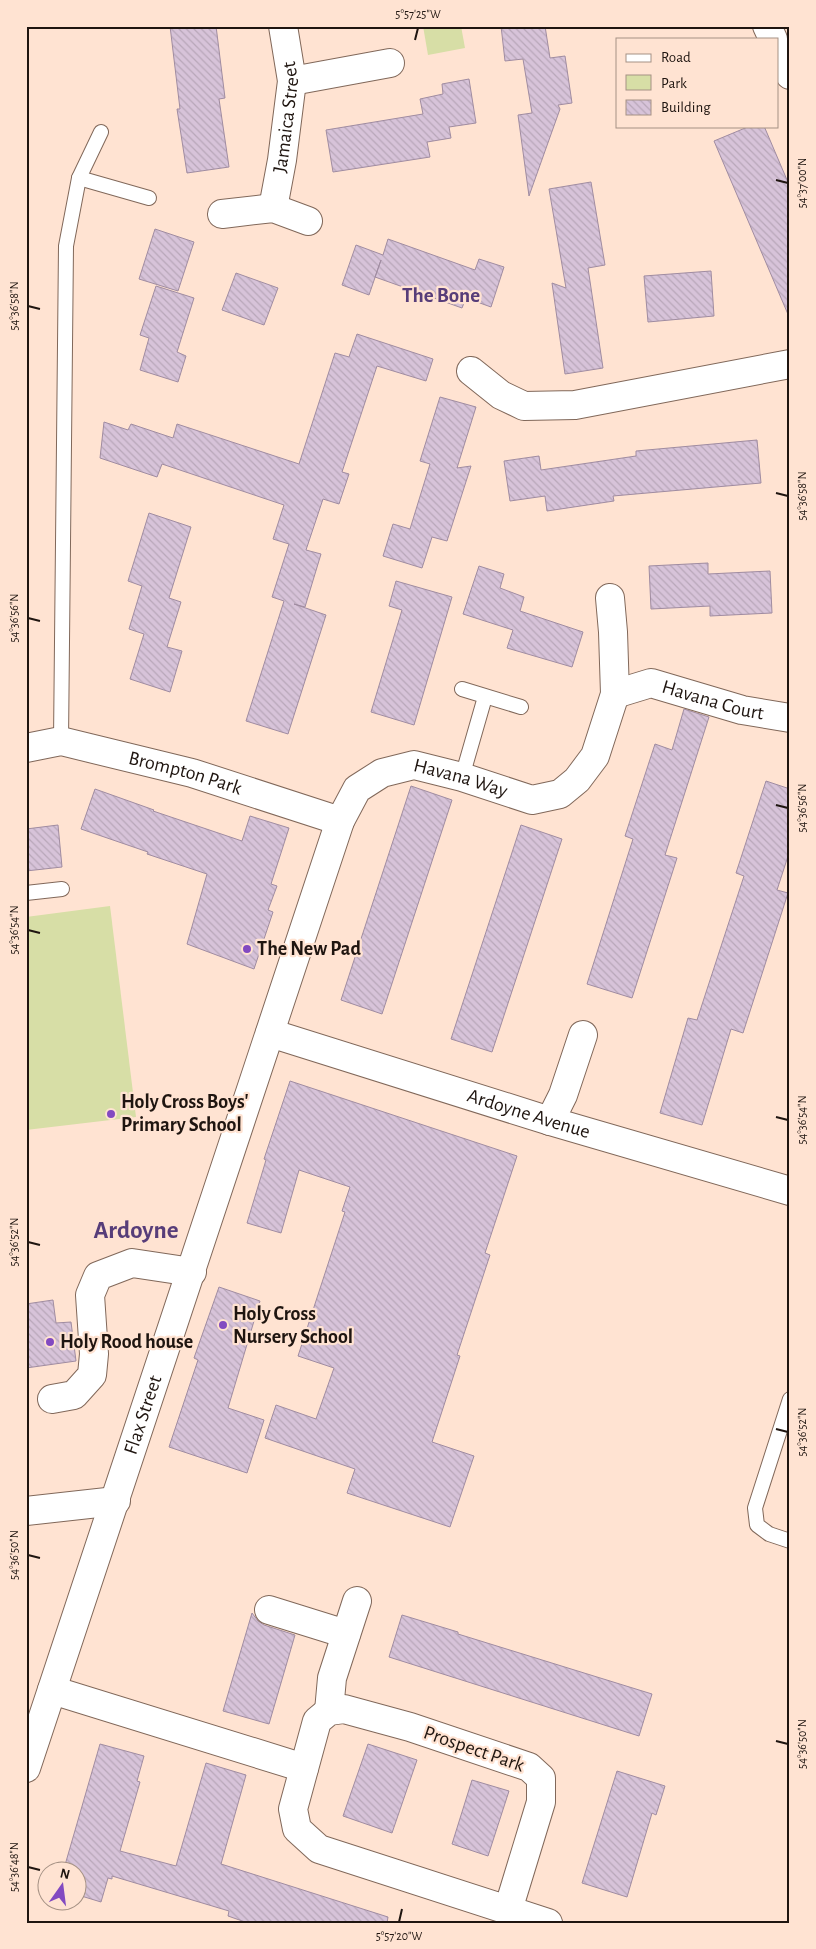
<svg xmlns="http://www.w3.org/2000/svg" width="816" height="1949" font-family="'Alegreya Sans',sans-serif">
  <defs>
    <pattern id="building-back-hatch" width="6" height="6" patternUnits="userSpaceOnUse" patternTransform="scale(1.25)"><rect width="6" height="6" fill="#d7c3d9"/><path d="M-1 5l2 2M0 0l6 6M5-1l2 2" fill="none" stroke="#b8a7b9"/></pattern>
  </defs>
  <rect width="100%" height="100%" fill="#ffe3d2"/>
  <g fill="#d7dea6">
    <polygon points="423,26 461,26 465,48 428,55"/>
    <polygon points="110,906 136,1117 26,1130 26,917"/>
  </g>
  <g fill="url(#building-back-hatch)" stroke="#a08ca1">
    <polygon points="170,26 216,26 225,98 219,99 229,167 187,173 177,109 180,109"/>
    <polygon points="501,26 545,26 550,58 565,56 572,103 558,105 560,109 529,196 518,115 532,113 523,59 505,61"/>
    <polygon points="469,79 476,123 449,127 451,138 427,142 430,157 333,172 326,130 423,114 420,99 443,94 442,84"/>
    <polygon points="750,126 764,126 790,187 790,319 714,141"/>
    <polygon points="591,182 605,265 588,268 603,368 565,374 552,283 566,288 549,189"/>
    <polygon points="155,229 194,242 178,291 139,279"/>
    <polygon points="388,239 475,270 479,259 504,267 491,307 466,298 462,308 375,277 381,260 369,295 342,285 356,245 383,255"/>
    <polygon points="711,271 714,316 648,322 644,276"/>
    <polygon points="236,273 278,288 264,325 222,310"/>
    <polygon points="156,286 194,298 177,352 186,356 178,382 140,370 149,338 140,335"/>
    <polygon points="357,334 433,359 426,381 377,366 342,472 349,474 339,504 323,499 306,550 321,554 305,607 294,604 326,615 288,734 246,721 284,601 272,597 289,544 273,539 284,505 162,464 157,477 100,458 104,422 128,430 131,424 173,438 177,424 299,464 335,353 349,357"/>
    <polygon points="440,397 476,407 457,468 471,466 447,541 432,537 422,568 383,556 393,524 410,529 430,464 420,461"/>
    <polygon points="757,440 761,483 613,496 614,501 547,511 545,496 510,501 504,461 539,456 541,470 636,456 636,451"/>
    <polygon points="149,513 191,527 169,598 181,602 167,647 182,651 170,692 130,679 144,634 129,629 142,586 128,581"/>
    <polygon points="708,563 708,574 770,571 772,613 710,616 710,606 651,609 649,566"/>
    <polygon points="479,566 504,574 500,588 524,597 520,611 583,632 572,667 507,648 513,630 463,614"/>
    <polygon points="396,581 452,597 414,725 371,712 402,610 389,606"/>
    <polygon points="684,709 709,717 665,855 677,858 632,998 587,984 633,839 625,836 655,744 672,750"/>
    <polygon points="766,781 790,789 790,850 777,890 788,893 743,1033 731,1029 702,1125 660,1113 688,1018 697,1020 744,876 736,873"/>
    <polygon points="411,786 452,800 382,1014 341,1000"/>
    <polygon points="95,789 154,810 153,811 242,841 250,816 289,828 271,884 277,886 268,910 273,912 254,969 187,944 207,874 147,854 148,852 81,829"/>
    <polygon points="58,825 62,867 26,871 26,829"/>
    <polygon points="521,825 562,839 492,1052 451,1039"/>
    <polygon points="290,1081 517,1156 485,1253 490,1255 457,1355 460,1356 432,1442 474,1456 450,1527 347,1493 355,1469 265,1438 276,1405 316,1419 334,1368 298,1356 345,1212 342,1211 350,1187 299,1170 281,1233 247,1223 266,1160 264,1159"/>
    <polygon points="219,1287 260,1301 228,1408 264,1420 247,1473 169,1447 198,1360 194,1358"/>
    <polygon points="53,1300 56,1323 71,1322 76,1361 26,1368 26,1304"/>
    <polygon points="252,1613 258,1621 264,1625 295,1635 269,1724 223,1711"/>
    <polygon points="402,1615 458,1632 458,1634 652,1694 639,1736 389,1657"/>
    <polygon points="100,1744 144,1756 137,1781 140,1782 120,1851 176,1866 206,1763 246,1775 221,1864 388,1917 387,1923 248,1923 228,1916 229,1911 112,1876 112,1879 108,1878 101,1902 78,1895 78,1872 63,1872"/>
    <polygon points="368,1744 417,1760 392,1833 343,1816"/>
    <polygon points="617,1771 665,1786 656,1815 652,1813 627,1897 582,1883"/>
    <polygon points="472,1780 509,1791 488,1856 452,1844"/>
  </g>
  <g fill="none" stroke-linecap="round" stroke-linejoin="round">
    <defs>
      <g id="lane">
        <polyline points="79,178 149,198"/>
        <polyline points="462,689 521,707"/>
        <polyline points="61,741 66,246 79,178 101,132"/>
        <polyline points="462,777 485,697"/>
        <polyline points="26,893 62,889"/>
        <polyline points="790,1399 755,1508 757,1525 769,1534 790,1541"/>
      </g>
      <g id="street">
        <polyline points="767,26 773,39"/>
        <polyline points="777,49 790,75"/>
        <polyline points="292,81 390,63"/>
        <path id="s1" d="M 273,208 L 282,160 L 292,81 L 283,26"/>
        <polyline points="222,214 273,208 308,221"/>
        <polyline points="471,371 501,395 524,406 575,405 790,364"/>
        <path id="s2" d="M 615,694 L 651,683 L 742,710 L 790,718"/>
        <path id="s3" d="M 26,748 L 61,741 L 192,773 L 340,821"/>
        <path id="s4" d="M 270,1033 L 550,1121 L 790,1191"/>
        <polyline points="550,1121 563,1095 583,1035"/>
        <polyline points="52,1399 74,1395 92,1375 94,1354 90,1295 98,1276 132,1263 192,1272"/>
        <polyline points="26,1511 116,1501"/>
        <polyline points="269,1610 346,1634"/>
        <polyline points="52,1690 304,1768"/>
        <polyline points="329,1711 332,1678 357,1601"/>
        <path id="s5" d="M 26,1768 L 340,821 L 357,789 L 382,773 L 414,765 L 462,777 L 532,800 L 560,794 L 577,780 L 595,756 L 615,694 L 613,632 L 610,598"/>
        <polyline points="508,1910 541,1802 541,1778 529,1767 410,1727 344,1709 329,1711 317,1721 293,1809 297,1829 319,1849 548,1923"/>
      </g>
    </defs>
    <use href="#lane" stroke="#81685a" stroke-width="16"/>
    <use href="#street" stroke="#81685a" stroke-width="30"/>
    <use href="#lane" stroke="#fff" stroke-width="14"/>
    <use href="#street" stroke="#fff" stroke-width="28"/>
  </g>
  <path fill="none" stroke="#1f1510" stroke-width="2" d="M 415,40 L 418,28M 776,180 L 788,183M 28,306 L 40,309M 776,493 L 788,496M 28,618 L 40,621M 776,805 L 788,808M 28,930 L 40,933M 776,1117 L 788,1120M 28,1242 L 40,1245M 776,1429 L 788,1432M 28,1555 L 40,1558M 776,1741 L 788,1744M 28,1867 L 40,1870M 399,1922 L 402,1909"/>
  <g fill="#824ac1" stroke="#ffe3d2" stroke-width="2">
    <circle cx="247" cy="949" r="5"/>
    <circle cx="111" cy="1114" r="5"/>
    <circle cx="223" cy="1325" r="5"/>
    <circle cx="50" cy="1342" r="5"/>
  </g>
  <g text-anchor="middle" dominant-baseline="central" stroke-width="4.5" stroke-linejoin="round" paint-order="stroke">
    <g font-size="20" fill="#1f1510" stroke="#ffe3d2">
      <text stroke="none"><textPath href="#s1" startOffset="92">Jamaica Street</textPath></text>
      <text stroke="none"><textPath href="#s2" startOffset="102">Havana Court</textPath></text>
      <text stroke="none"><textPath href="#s3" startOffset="164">Brompton Park</textPath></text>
      <text stroke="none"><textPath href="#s5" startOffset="1145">Havana Way</textPath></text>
      <text stroke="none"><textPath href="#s4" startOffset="271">Ardoyne Avenue</textPath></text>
      <text stroke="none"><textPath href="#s5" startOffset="372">Flax Street</textPath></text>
      <text transform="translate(474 1749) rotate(19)">Prospect Park</text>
    </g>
    <g font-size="20" font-weight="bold" fill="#1f1510" stroke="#ffe3d2" text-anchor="start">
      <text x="257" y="949">The New Pad</text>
      <text x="121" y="1102">Holy Cross Boys'<tspan x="121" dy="23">Primary School</tspan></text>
      <text x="233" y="1314">Holy Cross<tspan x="233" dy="23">Nursery School</tspan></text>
      <text x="60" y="1342">Holy Rood house</text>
    </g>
    <g font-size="21" font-weight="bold" fill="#573d79" stroke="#ffe3d2">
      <text x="441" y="295">The Bone</text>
    </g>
    <g font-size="25" font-weight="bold" fill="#573d79" stroke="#ffe3d2">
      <text x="136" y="1230">Ardoyne</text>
    </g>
  </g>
  <rect width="816" height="1949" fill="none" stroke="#ffe3d2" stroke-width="55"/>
  <rect x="616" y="38" width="162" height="90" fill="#ffe3d2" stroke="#a59184"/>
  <rect x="626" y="54" width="25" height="8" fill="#ffffff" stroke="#a59184"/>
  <text x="661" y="62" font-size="15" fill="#1f1510">Road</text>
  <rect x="626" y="75" width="25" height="15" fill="#d7dea6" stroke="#a59184"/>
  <text x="661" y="88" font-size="15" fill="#1f1510">Park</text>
  <rect x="626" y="100" width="25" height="15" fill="url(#building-back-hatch)" stroke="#a59184"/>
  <text x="661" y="112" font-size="15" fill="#1f1510">Building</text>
  <g transform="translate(62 1886) rotate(14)"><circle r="24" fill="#ffe3d2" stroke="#a59184"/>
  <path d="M0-4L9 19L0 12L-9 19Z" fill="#824ac1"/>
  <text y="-8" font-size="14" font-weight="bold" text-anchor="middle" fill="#1f1510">N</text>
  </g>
  <rect x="28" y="28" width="760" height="1894" fill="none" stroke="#1f1510" stroke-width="2"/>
  <g font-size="12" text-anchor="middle" fill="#1f1510">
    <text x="418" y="18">5°57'25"W</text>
    <text transform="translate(802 183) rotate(-90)" y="4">54°37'00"N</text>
    <text transform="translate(14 306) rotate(-90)" y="4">54°36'58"N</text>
    <text transform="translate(802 496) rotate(-90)" y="4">54°36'58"N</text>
    <text transform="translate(14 618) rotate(-90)" y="4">54°36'56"N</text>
    <text transform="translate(802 808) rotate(-90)" y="4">54°36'56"N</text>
    <text transform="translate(14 930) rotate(-90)" y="4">54°36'54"N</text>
    <text transform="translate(802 1120) rotate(-90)" y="4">54°36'54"N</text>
    <text transform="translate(14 1242) rotate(-90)" y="4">54°36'52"N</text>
    <text transform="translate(802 1432) rotate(-90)" y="4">54°36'52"N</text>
    <text transform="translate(14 1555) rotate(-90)" y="4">54°36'50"N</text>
    <text transform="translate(802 1744) rotate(-90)" y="4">54°36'50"N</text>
    <text transform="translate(14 1867) rotate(-90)" y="4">54°36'48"N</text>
    <text x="399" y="1940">5°57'20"W</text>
  </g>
</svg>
